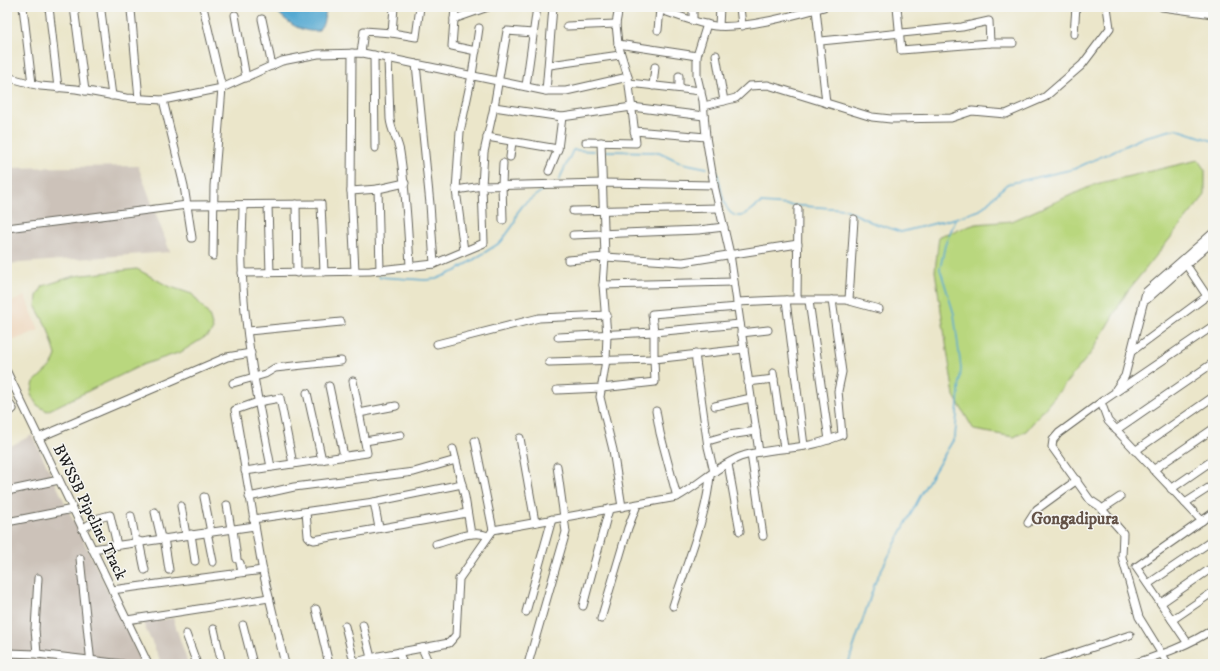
<svg xmlns="http://www.w3.org/2000/svg" width="1220" height="671" font-family="'IM FELL DW Pica',serif">
  <rect width="100%" height="100%" fill="#f6f6f2"/>
  <filter id="ink" filterUnits="userSpaceOnUse"><feTurbulence type="fractalNoise" baseFrequency=".025" numOctaves="2"/><feDisplacementMap in="SourceGraphic" scale="8" xChannelSelector="R" yChannelSelector="G"/><feConvolveMatrix kernelMatrix="1 2 1 2 8 2 1 2 1" color-interpolation-filters="sRGB"/></filter>
  <filter id="wash" filterUnits="userSpaceOnUse"><feTurbulence type="fractalNoise" baseFrequency=".012" numOctaves="4" result="noise"/><feDisplacementMap in="SourceGraphic" scale="16" xChannelSelector="R" yChannelSelector="G"/><feGaussianBlur stdDeviation="0.9" result="paint"/><feColorMatrix in="noise" values="0 0 0 0 0 0 0 0 0 0 0 0 0 0 0 0 0 1.4 0 .05"/><feComposite in="paint" operator="in"/></filter>
  <g filter="url(#wash)">
    <rect width="100%" height="100%" fill="#ebe6ca"/>
    <polygon fill="#eed6bb" points="25,296 39,330 7,343 7,304"/>
    <g fill="#ccc2b9">
      <polygon points="138,166 170,252 7,264 7,168"/>
      <polygon points="32,435 126,628 142,664 7,664 7,448"/>
      <polygon points="173,618 188,664 162,664 143,623"/>
    </g>
    <g fill="#b9d77e" stroke="#6a7a4d">
      <polygon points="1198,160 1205,170 1205,195 1127,292 1091,353 1026,431 1014,437 974,430 954,396 935,271 939,236 976,224 1012,221 1096,184"/>
      <polygon points="137,269 168,286 192,294 209,315 213,329 210,334 181,352 142,365 47,411 37,405 31,395 34,382 52,365 56,355 48,329 36,307 37,296 43,286 74,276"/>
    </g>
    <path fill="#55a9d1" stroke="#386276" d="M 273,7 L 327,7 L 323,24 L 318,31 C 299,33 285,21 273,7 Z"/>
    <g fill="none" stroke-linecap="round" stroke-linejoin="round">
      <g stroke="#55a9d1" stroke-width="1.5">
        <polyline points="606,151 659,152 682,163 707,168"/>
        <path d="M 716,170 C 722,182 721,218 740,216 C 749,215 753,207 761,203 L 845,209 L 871,222 L 901,232 L 956,218 L 980,210 L 1007,184 L 1074,169 L 1144,137 L 1176,129 L 1213,141"/>
        <polyline points="559,180 573,150 594,151"/>
        <polyline points="379,277 425,280 436,279 456,271 501,242 514,224 517,213 524,204 547,187"/>
        <polyline points="848,664 876,580 925,487 955,437 961,368 954,314 940,269 945,245 956,218"/>
      </g>
    </g>
  </g>
  <g filter="url(#ink)">
    <g fill="none" stroke-linecap="round" stroke-linejoin="round">
      <defs>
        <g id="minor">
          <polyline points="23,7 32,84"/>
          <polyline points="49,7 58,88"/>
          <polyline points="74,7 85,91"/>
          <polyline points="203,7 222,88 214,186 213,256"/>
          <polyline points="455,7 452,46 476,51"/>
          <path d="M 653,7 C 673,14 695,23 715,26 C 744,29 796,15 824,7"/>
          <polyline points="740,7 742,26"/>
          <polyline points="897,7 901,50 990,43 1013,43"/>
          <polyline points="1162,7 1213,14"/>
          <polyline points="816,9 826,103"/>
          <polyline points="131,10 139,99"/>
          <polyline points="101,11 112,96"/>
          <polyline points="235,15 246,78"/>
          <polyline points="262,19 272,66"/>
          <polyline points="454,19 488,7"/>
          <polyline points="693,20 693,7"/>
          <polyline points="707,24 697,56 697,76 703,101 706,137 714,185 730,254 759,452"/>
          <polyline points="567,26 616,24"/>
          <polyline points="719,26 720,7"/>
          <polyline points="658,30 660,9"/>
          <polyline points="392,33 416,37 420,7"/>
          <polyline points="1074,34 1076,7"/>
          <polyline points="821,41 962,27 989,21 990,43"/>
          <polyline points="618,44 697,56"/>
          <polyline points="352,53 351,191 355,271"/>
          <polyline points="361,53 364,31 392,33 394,7"/>
          <polyline points="374,55 375,148"/>
          <polyline points="716,55 724,101"/>
          <path d="M 388,58 L 390,119 C 391,131 398,140 400,152 C 406,190 408,228 410,266"/>
          <polyline points="416,64 430,204 434,264"/>
          <polyline points="550,65 620,55"/>
          <polyline points="7,77 40,86 76,89 126,98 163,100 222,88 282,61 318,54 363,53 546,91 566,91 628,77"/>
          <polyline points="629,83 701,91"/>
          <polyline points="526,86 537,7"/>
          <polyline points="653,86 655,67"/>
          <polyline points="679,88 679,76"/>
          <polyline points="546,91 553,7"/>
          <polyline points="163,100 184,186 192,238"/>
          <polyline points="704,106 736,98 749,86 768,85 872,117 891,119 951,118 972,111 1006,114 1045,97 1082,65 1110,28 1107,7"/>
          <polyline points="494,107 562,117 632,107 704,116"/>
          <polyline points="634,131 706,137"/>
          <polyline points="487,137 558,149 562,117"/>
          <polyline points="586,142 636,143 628,77 618,44 616,24 619,7"/>
          <polyline points="601,142 605,257 603,285 607,335 606,360 600,397 613,450 622,507"/>
          <polyline points="510,157 512,142"/>
          <polyline points="503,163 502,184 503,220"/>
          <polyline points="549,171 558,149"/>
          <polyline points="378,189 405,183"/>
          <polyline points="456,190 482,186 484,152 494,107 507,31 533,33"/>
          <polyline points="351,191 378,189 380,270"/>
          <polyline points="296,204 297,273"/>
          <path d="M 243,205 C 243,225 241,245 242,266 C 244,334 258,401 271,467"/>
          <polyline points="268,205 270,273"/>
          <polyline points="573,211 719,208"/>
          <polyline points="7,228 187,205 321,204 324,272"/>
          <polyline points="573,235 699,230 724,227"/>
          <polyline points="464,251 456,190 460,132 472,75 479,28"/>
          <polyline points="568,260 605,257 683,262 798,244"/>
          <polyline points="242,273 370,271 434,264 484,243 482,186 603,183 714,185"/>
          <polyline points="603,285 734,282"/>
          <polyline points="797,299 798,209"/>
          <polyline points="786,300 804,446"/>
          <polyline points="849,300 854,219"/>
          <polyline points="1146,300 1213,241"/>
          <polyline points="809,301 829,440"/>
          <polyline points="737,302 782,300 846,300 879,309"/>
          <polyline points="740,324 654,332 654,359 744,349"/>
          <polyline points="248,331 341,322"/>
          <polyline points="741,333 768,330"/>
          <polyline points="558,337 654,332 652,314 738,307"/>
          <polyline points="437,344 539,318 607,315"/>
          <polyline points="1131,352 1207,296 1189,269"/>
          <polyline points="695,354 708,447 714,472"/>
          <polyline points="549,362 654,359 655,382 602,388 557,390"/>
          <polyline points="7,372 148,664"/>
          <polyline points="773,373 784,448"/>
          <polyline points="748,382 774,379"/>
          <polyline points="233,383 265,374 275,368 341,361"/>
          <polyline points="329,386 344,456"/>
          <polyline points="1116,389 1125,376 1146,292 1213,233"/>
          <polyline points="307,393 322,460"/>
          <polyline points="7,399 13,409 7,414"/>
          <polyline points="1101,402 1108,421 1202,521"/>
          <polyline points="715,406 751,398"/>
          <polyline points="656,411 660,433 677,497"/>
          <polyline points="359,413 396,406"/>
          <polyline points="1116,430 1213,363"/>
          <polyline points="38,438 227,357 251,353"/>
          <polyline points="520,438 535,522"/>
          <polyline points="365,441 401,435"/>
          <polyline points="475,441 493,530"/>
          <polyline points="708,441 729,435 756,431"/>
          <polyline points="453,449 465,497 471,534"/>
          <polyline points="1135,451 1213,397"/>
          <polyline points="751,454 763,536"/>
          <polyline points="728,464 740,531"/>
          <polyline points="1153,470 1213,429"/>
          <polyline points="245,471 367,453 353,381"/>
          <polyline points="1171,489 1213,460"/>
          <polyline points="7,491 59,480"/>
          <polyline points="204,497 211,532"/>
          <polyline points="249,497 294,487 414,472 456,460"/>
          <polyline points="374,502 379,528"/>
          <polyline points="1185,503 1213,485"/>
          <polyline points="227,505 231,529"/>
          <polyline points="181,506 186,535"/>
          <polyline points="1102,509 1120,497"/>
          <polyline points="155,512 161,538"/>
          <polyline points="306,512 308,536 311,539 314,540 467,513"/>
          <polyline points="131,516 136,542"/>
          <polyline points="253,519 374,502 462,484"/>
          <polyline points="7,522 73,509"/>
          <polyline points="1028,523 1037,509 1077,480"/>
          <polyline points="82,529 99,518 110,515 117,545"/>
          <polyline points="233,529 237,559"/>
          <polyline points="207,532 213,562"/>
          <polyline points="191,534 195,561"/>
          <polyline points="164,538 169,570"/>
          <polyline points="139,541 145,570"/>
          <path d="M 436,544 C 452,540 473,529 488,536"/>
          <polyline points="92,549 255,526"/>
          <polyline points="80,558 91,664"/>
          <polyline points="240,563 242,572"/>
          <polyline points="1148,584 1213,540"/>
          <polyline points="112,590 263,570"/>
          <polyline points="1161,603 1213,567"/>
          <polyline points="583,606 609,509"/>
          <path d="M 673,606 C 686,565 706,519 710,476"/>
          <polyline points="316,609 329,664"/>
          <polyline points="526,612 552,519"/>
          <polyline points="601,619 628,528 637,505"/>
          <polyline points="127,620 269,598"/>
          <polyline points="1172,620 1213,592"/>
          <polyline points="243,625 253,664"/>
          <polyline points="363,625 371,658"/>
          <polyline points="345,626 354,662"/>
          <polyline points="214,629 222,664"/>
          <polyline points="186,634 197,664"/>
          <polyline points="1187,642 1136,567 1213,513"/>
          <polyline points="422,648 429,664"/>
          <polyline points="399,652 403,664"/>
          <polyline points="7,653 37,654 123,664"/>
          <polyline points="37,654 35,629 38,578"/>
          <polyline points="285,664 263,572 235,410 258,402 280,398 293,464"/>
          <path d="M 348,664 L 379,656 L 449,643 L 456,635 L 459,579 L 493,530 L 677,497 C 699,485 717,466 740,457 C 762,449 786,450 810,445 C 821,443 831,439 842,435 L 838,391 L 842,372 L 832,300"/>
          <polyline points="528,664 566,532 557,466"/>
          <polyline points="1042,664 1130,635"/>
          <path d="M 1133,664 C 1160,655 1190,645 1213,629"/>
          <polyline points="1168,664 1139,617 1122,557 1123,533 1099,506 1090,500 1052,447 1053,440 1059,433 1104,400 1213,326"/>
        </g>
      </defs>
      <use href="#minor" stroke="#646359" stroke-width="9"/>
      <use href="#minor" stroke="#fff" stroke-width="7"/>
    </g>
  </g>
  <g text-anchor="middle" dominant-baseline="central" stroke-width="3" stroke-linejoin="round" paint-order="stroke">
    <g font-size="16" fill="#1c1c1c" stroke="#f6f6f2">
      <text transform="translate(90 512) rotate(64)">BWSSB Pipeline Track</text>
    </g>
    <g font-size="17" font-weight="bold" fill="#635247" stroke="#f6f6f2">
      <text x="1075" y="519">Gongadipura</text>
    </g>
  </g>
  <rect width="1220" height="671" fill="none" stroke="#f6f6f2" stroke-width="24"/>
</svg>
